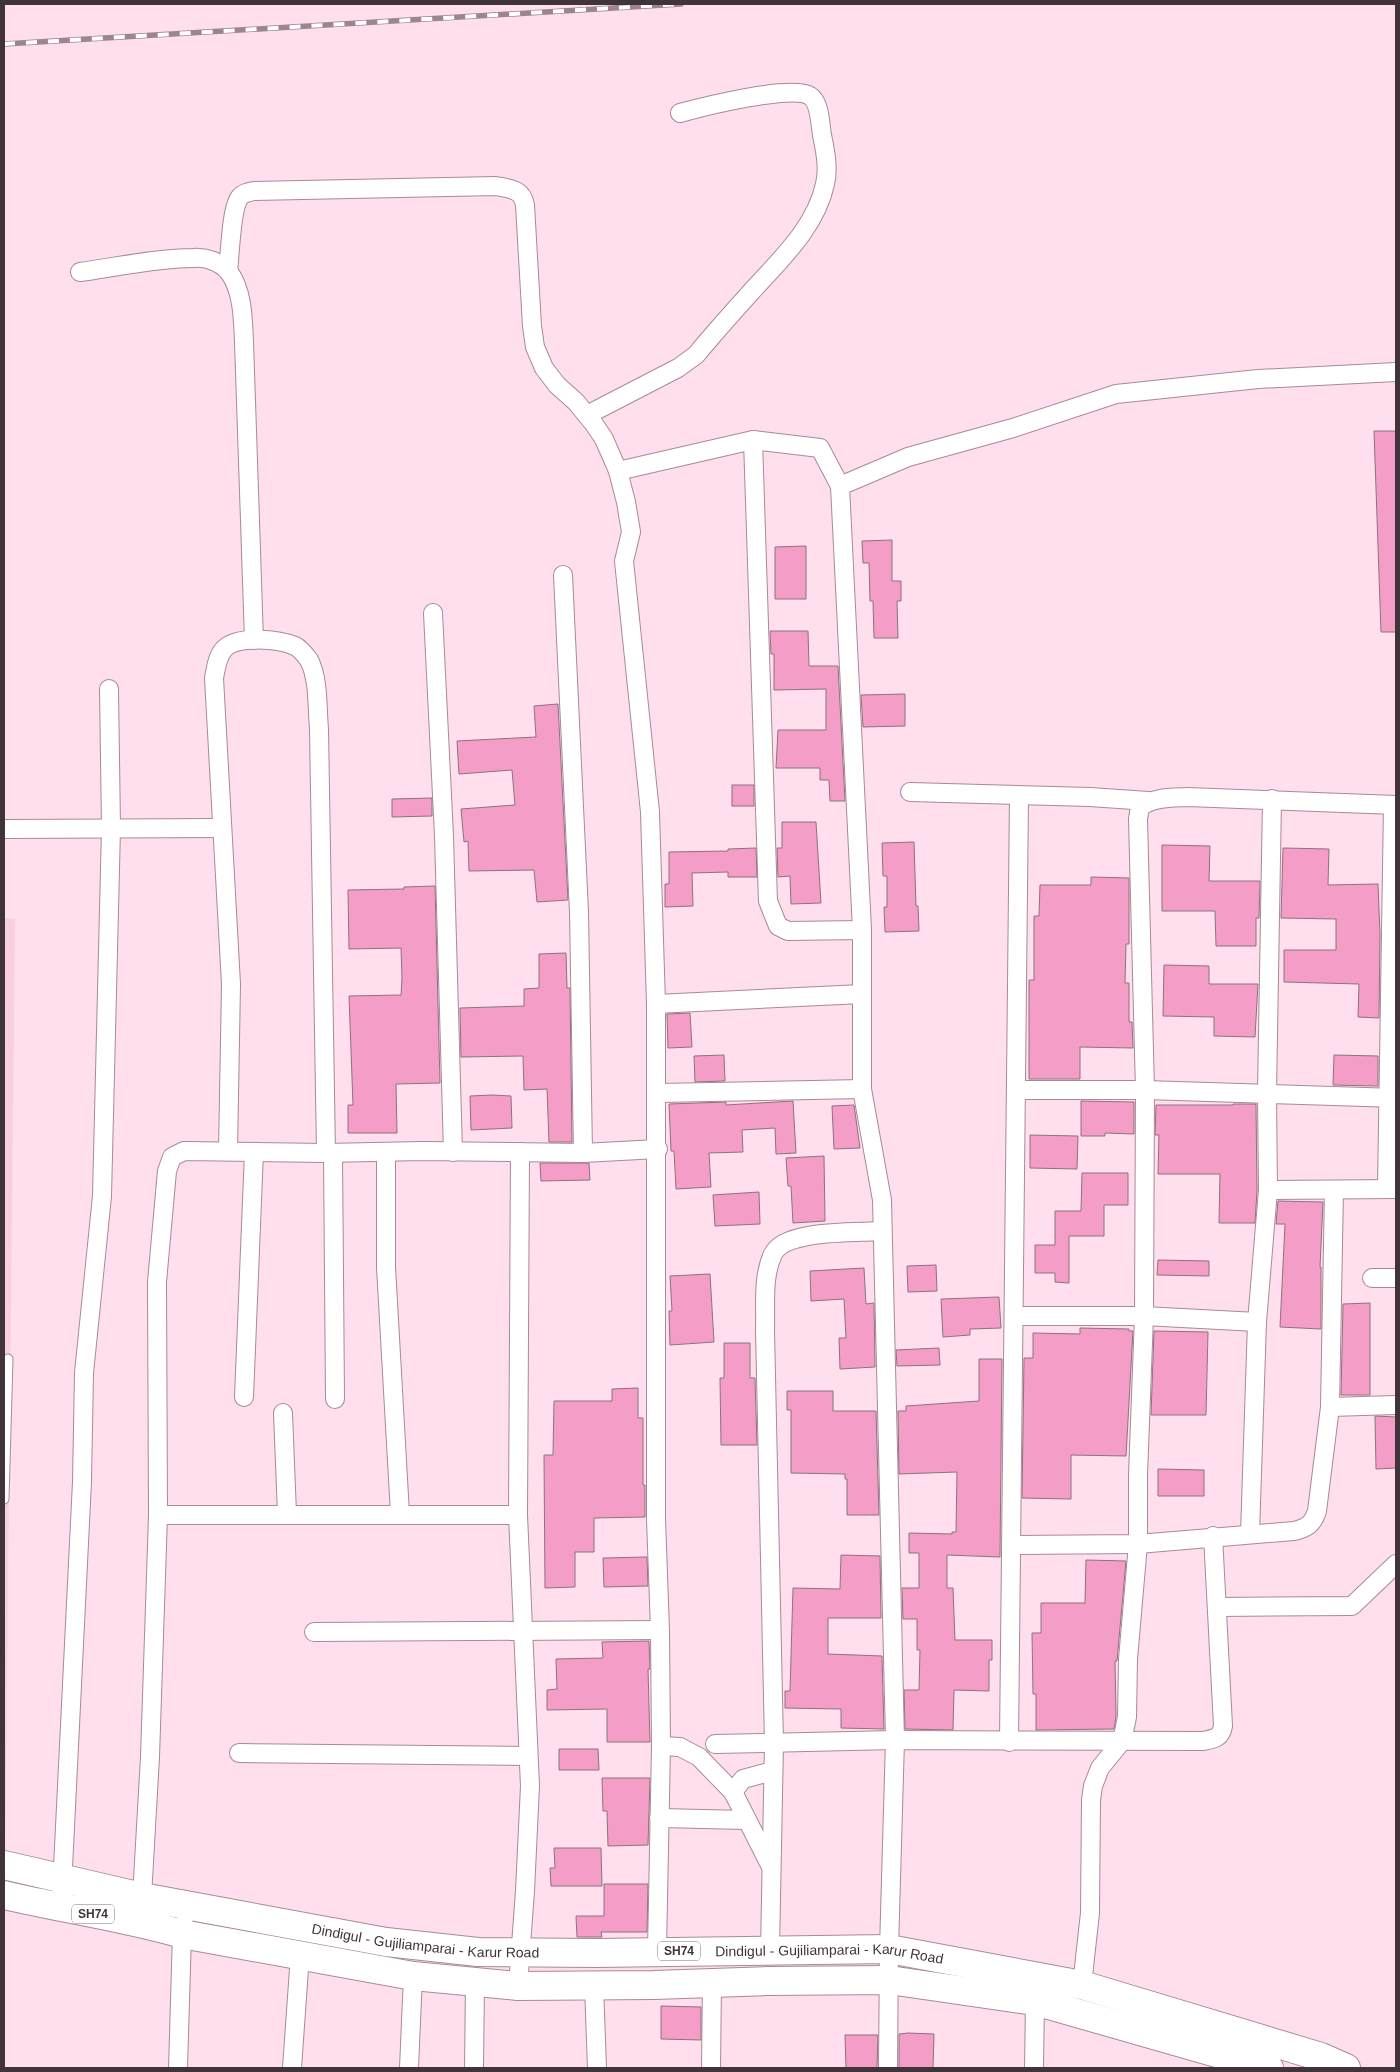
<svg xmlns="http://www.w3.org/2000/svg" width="1400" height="2072" font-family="Helvetica,sans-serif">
  <rect width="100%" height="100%" fill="#ffdeed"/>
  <polygon fill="#f7cfe1" points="4,918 15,919 5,1874 4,1873"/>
  <g fill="#f39dc7" stroke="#8e727f">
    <polygon points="1374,431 1396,431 1396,632 1381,632"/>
    <polygon points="892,540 892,581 901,581 901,601 897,601 898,638 874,638 873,601 870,601 869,563 863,563 862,541"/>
    <polygon points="806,546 806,599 775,599 775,547"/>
    <polygon points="770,631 808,631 809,666 838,666 845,801 830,801 829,780 820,780 820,768 776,768 778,730 826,730 826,689 774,690 774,654 771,654"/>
    <polygon points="905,694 905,726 863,727 861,695"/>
    <polygon points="558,704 568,900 537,902 534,870 469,871 468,841 464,842 461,809 515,805 512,770 459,774 457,741 536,737 534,706"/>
    <rect x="732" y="785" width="22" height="21"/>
    <polygon points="432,798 432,816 392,817 392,799"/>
    <polygon points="782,822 816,822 821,903 791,904 790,876 778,877 777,848 782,848"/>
    <polygon points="914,842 916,906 918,906 919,931 885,932 884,907 887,907 887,876 883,876 882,843"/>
    <polygon points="1162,845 1210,846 1209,881 1260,881 1259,918 1256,918 1256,946 1216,946 1215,911 1162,911"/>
    <polygon points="756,848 757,877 728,877 728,872 692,873 693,906 665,907 665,884 669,884 669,852 728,851 728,849"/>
    <polygon points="1283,848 1329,849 1328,885 1378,884 1380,934 1379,1018 1358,1017 1359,984 1284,982 1284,950 1336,950 1336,919 1281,918"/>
    <polygon points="1091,877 1129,878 1129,944 1126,944 1125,983 1129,983 1129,1022 1132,1022 1133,1048 1080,1047 1080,1079 1029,1079 1029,980 1034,980 1034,916 1039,916 1040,885 1091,885"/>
    <polygon points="435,886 440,1083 396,1084 397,1133 348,1133 348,1105 353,1105 349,996 401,995 402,978 401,948 349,949 348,890 404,889 404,887"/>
    <polygon points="566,953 567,988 570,988 572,1142 549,1142 547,1089 524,1090 523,1056 461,1057 460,1008 524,1006 524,989 539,988 539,954"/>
    <polygon points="1164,965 1209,966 1209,984 1258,984 1255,1037 1214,1036 1214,1017 1163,1016"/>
    <polygon points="690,1013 692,1047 668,1048 667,1014"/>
    <polygon points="724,1055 725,1081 695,1082 694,1056"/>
    <polygon points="1334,1055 1378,1056 1378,1086 1333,1085"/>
    <polygon points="492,1095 511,1096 512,1128 471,1130 470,1096"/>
    <polygon points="793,1101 796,1153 776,1154 775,1128 742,1130 743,1152 709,1153 711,1187 676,1189 674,1151 671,1151 669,1104 726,1102 726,1105"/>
    <polygon points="1081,1101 1134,1102 1134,1134 1105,1133 1105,1136 1081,1136"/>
    <polygon points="1233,1104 1256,1104 1257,1190 1255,1223 1219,1223 1220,1174 1158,1174 1159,1135 1155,1135 1156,1105 1233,1105"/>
    <polygon points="854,1105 860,1148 834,1149 832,1106"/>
    <polygon points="1030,1135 1078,1136 1077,1169 1030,1168"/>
    <polygon points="824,1156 825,1221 793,1223 791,1186 788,1186 786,1158"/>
    <polygon points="540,1163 589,1163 590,1180 541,1181"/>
    <polygon points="1082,1173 1128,1173 1128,1205 1104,1205 1104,1236 1069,1236 1069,1283 1055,1282 1055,1273 1035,1273 1035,1245 1055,1245 1055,1211 1081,1211"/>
    <polygon points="759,1192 760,1224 715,1226 713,1195"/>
    <polygon points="1278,1201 1323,1202 1320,1267 1321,1267 1321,1329 1280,1327 1285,1224 1276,1224"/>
    <polygon points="1158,1260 1209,1261 1209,1276 1157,1275"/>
    <polygon points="936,1265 937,1291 908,1292 907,1266"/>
    <polygon points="864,1268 866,1304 874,1303 875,1367 840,1369 839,1338 846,1338 844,1299 811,1301 810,1271"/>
    <polygon points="710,1274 714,1342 670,1345 669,1311 672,1311 670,1276"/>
    <polygon points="999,1297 1001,1328 970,1329 970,1335 943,1337 941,1299"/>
    <polygon points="1370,1303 1370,1395 1341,1395 1343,1304"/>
    <polygon points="1080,1328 1129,1329 1129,1331 1133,1331 1126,1456 1071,1455 1071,1499 1022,1498 1024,1358 1033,1358 1033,1333 1080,1334"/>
    <polygon points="1154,1331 1208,1332 1206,1415 1151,1415"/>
    <polygon points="724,1343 750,1343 750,1378 755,1378 757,1445 721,1445 720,1378 724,1378"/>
    <polygon points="939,1348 940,1365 897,1366 896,1350"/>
    <polygon points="979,1359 1002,1359 1000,1557 947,1555 947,1588 953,1588 955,1640 992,1640 992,1660 989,1660 989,1691 954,1690 953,1730 905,1729 904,1690 919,1690 920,1650 917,1650 917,1619 903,1619 902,1588 919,1588 919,1553 909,1553 909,1533 952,1534 952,1532 956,1532 957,1472 899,1474 898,1411 906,1411 906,1406 979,1401"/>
    <polygon points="638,1388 638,1418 643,1418 643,1485 645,1485 645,1517 594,1518 594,1552 575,1552 575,1587 545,1588 544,1455 553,1455 554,1401 612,1401 612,1389"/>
    <polygon points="787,1391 833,1391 833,1411 876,1411 879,1515 847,1515 847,1479 845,1479 845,1474 791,1473 791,1410 787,1410"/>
    <polygon points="1375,1416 1396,1417 1396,1468 1376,1469"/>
    <polygon points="1158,1469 1204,1470 1204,1496 1158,1496"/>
    <polygon points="841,1555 880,1556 881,1618 828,1618 828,1654 882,1656 884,1729 841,1728 841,1709 785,1708 785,1691 790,1691 793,1588 840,1589"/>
    <polygon points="647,1557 648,1586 604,1587 603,1558"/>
    <polygon points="1086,1560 1126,1561 1117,1661 1115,1661 1116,1716 1114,1729 1036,1730 1036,1694 1033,1694 1032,1633 1041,1633 1041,1603 1085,1603"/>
    <polygon points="649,1641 650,1669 648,1669 650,1742 607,1742 607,1709 547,1710 547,1690 557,1689 556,1659 603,1658 602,1642"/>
    <polygon points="559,1749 598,1749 599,1770 559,1770"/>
    <polygon points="602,1778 650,1778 648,1845 608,1846 607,1811 603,1811"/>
    <polygon points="554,1848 601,1848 602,1886 551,1886 550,1868 555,1868"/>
    <polygon points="604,1884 648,1884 647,1932 601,1932 602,1937 577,1937 576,1916 604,1916"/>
    <polygon points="661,2006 701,2007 701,2040 661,2039"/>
    <polygon points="908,2033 934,2034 933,2068 899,2068 899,2034"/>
    <polygon points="845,2035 878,2035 877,2068 846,2068"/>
  </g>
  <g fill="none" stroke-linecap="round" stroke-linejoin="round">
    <defs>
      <polyline id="lane" points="4,1499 8,1359"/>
      <g id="street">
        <path d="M 228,271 C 230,257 231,207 240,197 C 243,193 249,192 254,191 L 496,186 C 511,189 522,189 525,205 L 532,326 L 535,347 L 544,368 L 557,385 L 576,402 L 594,424 L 604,439 L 618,471 L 626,502 L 631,532 L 624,561 L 650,812 L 656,1004 L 656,1519 L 660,1630 L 661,1746 L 657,1951"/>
        <path d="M 80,272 C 116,267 158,258 194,258 C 206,257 221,262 229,272 C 243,291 243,320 244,342 L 254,640"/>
        <path d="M 587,415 L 678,368 L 696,355 C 714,333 733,312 751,292 C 780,260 816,227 825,184 C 829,168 825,150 822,135 C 820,124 820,102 810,96 C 793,84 702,107 680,113"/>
        <polyline points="753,440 768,901 778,926 788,931 862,930"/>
        <polyline points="618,471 753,440 820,448 840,486 862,930 862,1089 882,1200 895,1740 889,1949 888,2068"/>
        <polyline points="840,486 908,457 1013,428 1116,394 1258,379 1396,372"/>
        <polyline points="563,575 579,912 583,1153"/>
        <polyline points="433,613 444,836 453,1152"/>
        <polyline points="910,792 1090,797 1148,801"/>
        <polyline points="4,829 222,828"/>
        <polyline points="656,1004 862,994"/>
        <polyline points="1016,1090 1145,1090 1396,1098"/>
        <polyline points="658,1093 862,1089"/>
        <path d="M 228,1151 L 231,984 L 214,678 C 216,668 217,657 224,649 C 237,635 279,639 295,646 C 299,648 306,656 309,660 C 319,679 317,708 319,729 L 326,1153"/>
        <polyline points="386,1152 386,1267 400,1514"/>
        <polyline points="333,1153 335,1399"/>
        <polyline points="1387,1189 1393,805"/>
        <polyline points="1268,1190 1396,1189"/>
        <polyline points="1372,1278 1396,1278"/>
        <polyline points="1014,1316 1144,1316 1257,1322"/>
        <polyline points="244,1397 254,1152"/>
        <polyline points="1330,1407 1396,1405"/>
        <polyline points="283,1413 287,1514"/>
        <polyline points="158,1515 518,1515"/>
        <polyline points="1250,1534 1257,1322 1268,1190 1267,1093 1272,799"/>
        <path d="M 1011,1545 L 1138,1544 L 1294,1531 C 1307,1528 1313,1524 1317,1511 L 1330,1407 L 1334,1190"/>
        <polyline points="1217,1607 1352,1606 1396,1564"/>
        <polyline points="314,1632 660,1630"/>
        <polyline points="1009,1742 1019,796"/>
        <path d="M 715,1744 L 895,1740 L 1203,1741 C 1214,1739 1221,1738 1223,1726 L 1213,1536"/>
        <polyline points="661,1746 680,1747 699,1757 733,1792 743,1779 773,1771"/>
        <polyline points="239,1753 528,1756"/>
        <polyline points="733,1792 770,1865"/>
        <polyline points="659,1818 747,1820"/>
        <polyline points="142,1897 150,1757 158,1515 157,1282 167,1171 172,1157 184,1151 326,1153 422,1151 583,1153 658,1149"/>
        <polyline points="61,1908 82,1482 84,1373 102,1196 111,828 109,689"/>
        <path d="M 770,1951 L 774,1743 L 765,1330 C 766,1306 762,1277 773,1254 C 785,1229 857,1233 882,1231"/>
        <path d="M 1082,1985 L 1090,1913 L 1091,1800 L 1093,1786 L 1100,1768 L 1122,1741 L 1127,1717 L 1128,1659 L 1138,1544 L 1138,1475 L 1144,1316 L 1145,1090 L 1138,819 L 1140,807 C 1154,797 1171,798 1188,797 L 1396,805"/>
        <polyline points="518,1986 525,1891 530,1786 518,1515 520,1152"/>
        <polyline points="594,1986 597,2068"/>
        <polyline points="178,2068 182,1934 184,1924"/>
        <polyline points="292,2068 300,1955"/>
        <polyline points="409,2068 413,1976"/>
        <polyline points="474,2068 475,1983"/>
        <polyline points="711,2068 712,1982"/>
        <polyline points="1034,2068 1035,2001"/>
      </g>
      <g id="primary">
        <path id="s1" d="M 4,1865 L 142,1897 L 386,1942 L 478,1952 L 596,1953 L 889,1949 L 1082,1985 L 1321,2057 L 1346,2068"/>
        <path d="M 4,1895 C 63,1909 124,1917 182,1934 L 413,1976 L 518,1986 L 654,1985 L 768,1981 L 889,1980 L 1035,2001 L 1269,2068"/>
      </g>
    </defs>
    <use href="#lane" stroke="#a88a97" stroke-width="11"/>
    <use href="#street" stroke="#a88a97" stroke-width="20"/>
    <use href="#primary" stroke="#a88a97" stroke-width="30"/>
    <use href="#lane" stroke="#fff" stroke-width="9"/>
    <use href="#street" stroke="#fff" stroke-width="18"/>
    <use href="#primary" stroke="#fff" stroke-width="28"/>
    <defs>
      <polyline id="rail" points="4,44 681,4"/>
    </defs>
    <use href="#rail" stroke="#9c858f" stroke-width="5.5"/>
    <use href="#rail" stroke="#fff" stroke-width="4" stroke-dasharray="11" stroke-linecap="butt"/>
  </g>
  <g text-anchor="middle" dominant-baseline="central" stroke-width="4.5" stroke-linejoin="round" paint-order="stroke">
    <g fill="#fff" stroke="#797074" stroke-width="1">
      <rect x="72" y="1904.5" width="42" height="19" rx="4"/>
      <rect x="658" y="1941.5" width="42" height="19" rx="4"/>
    </g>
    <g font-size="12" font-weight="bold" fill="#403339">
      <text x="93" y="1914">SH74</text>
      <text x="679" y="1951">SH74</text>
    </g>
    <g font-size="14" fill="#403339" stroke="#fff">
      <text stroke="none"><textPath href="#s1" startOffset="429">Dindigul - Gujiliamparai - Karur Road</textPath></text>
      <text stroke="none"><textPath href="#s1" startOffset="834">Dindigul - Gujiliamparai - Karur Road</textPath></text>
    </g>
  </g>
  <rect width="1400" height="2072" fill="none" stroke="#403339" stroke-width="10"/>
</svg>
